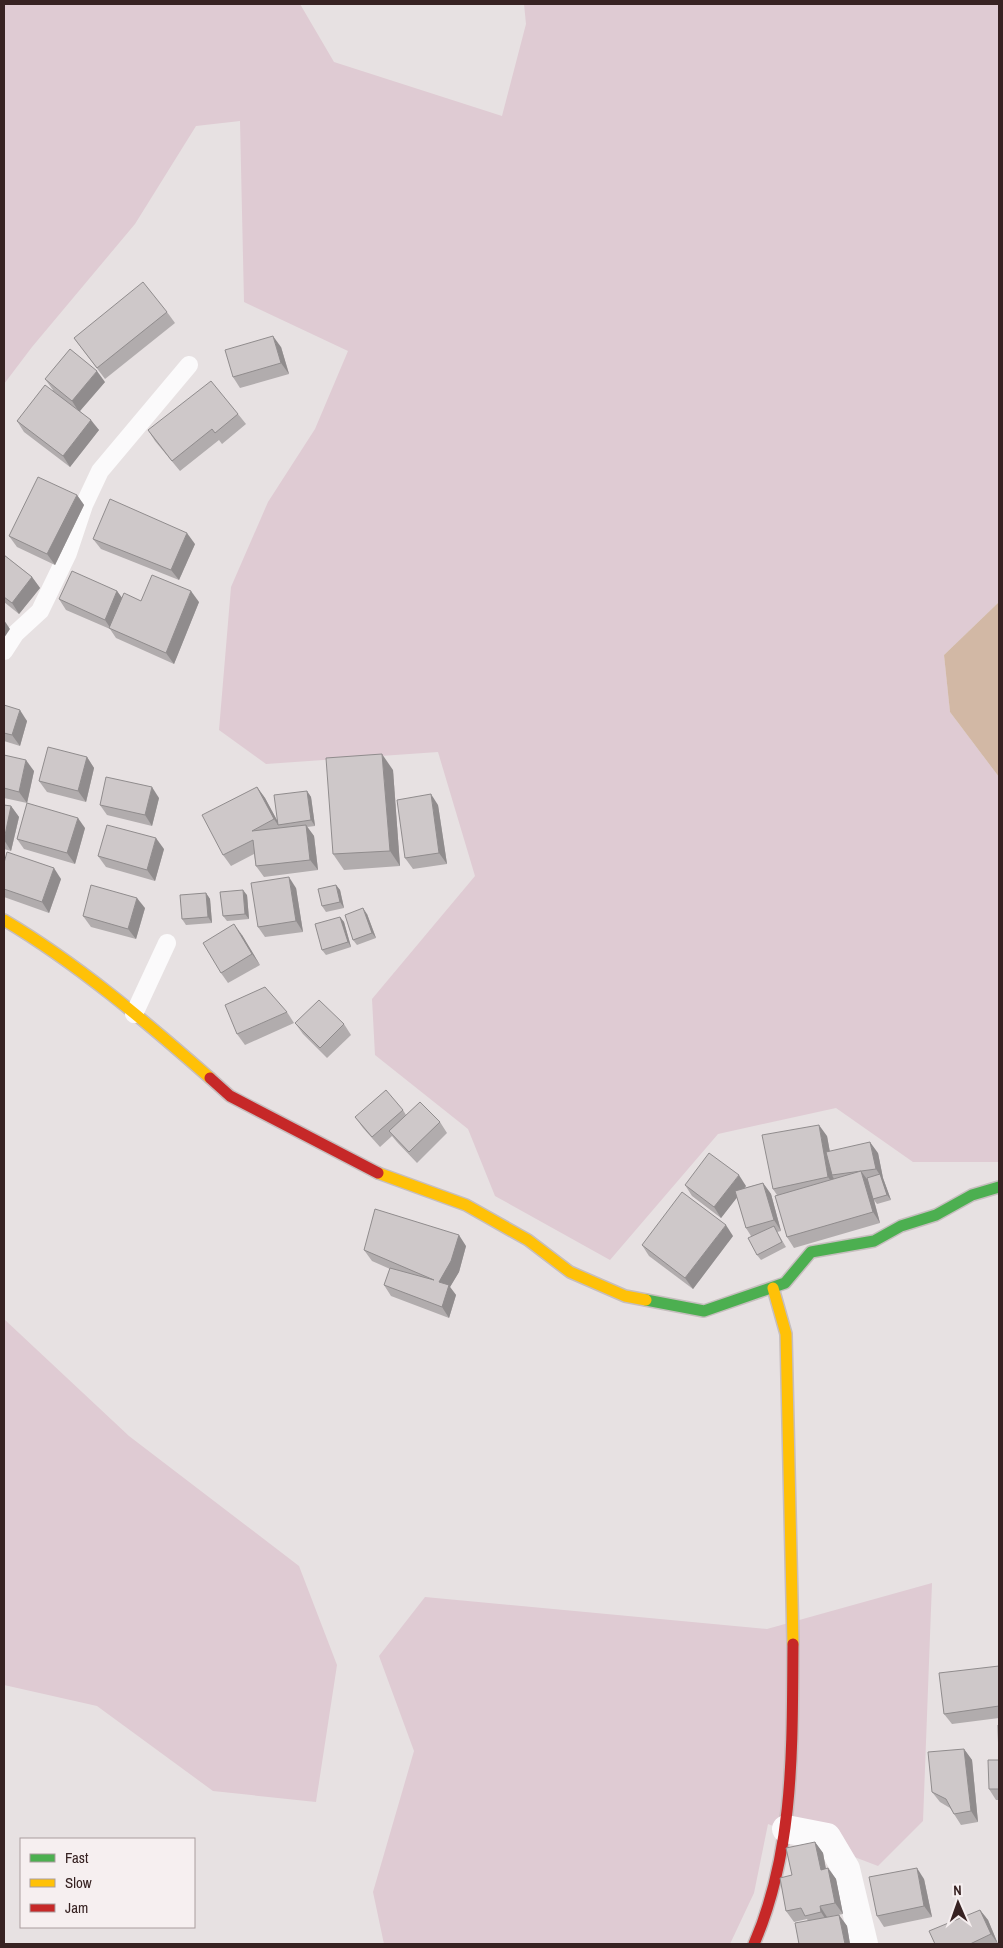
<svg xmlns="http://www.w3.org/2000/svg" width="1003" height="1948" font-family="'Archivo Narrow',sans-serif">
  <rect width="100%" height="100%" fill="#e7e1e2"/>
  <g fill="#dfcbd3">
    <polygon points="4,4 300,4 334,62 502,116 526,24 524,4 999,4 999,602 944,655 950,712 999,777 999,1162 913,1162 836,1108 718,1134 610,1260 495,1196 468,1129 375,1055 372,999 475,876 438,752 266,764 219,730 231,587 268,502 315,429 348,351 244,302 240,121 196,126 135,224 32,347 4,384"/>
    <polygon points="4,1319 129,1436 299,1566 337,1665 316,1802 213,1791 97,1706 4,1685"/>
    <polygon points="932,1583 923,1821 878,1866 768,1824 754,1893 730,1944 384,1944 373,1892 414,1751 379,1656 425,1597 767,1629"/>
  </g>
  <polygon fill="#d2b8a5" points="999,602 999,777 950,712 944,655"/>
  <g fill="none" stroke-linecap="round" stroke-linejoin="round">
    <defs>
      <polyline id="fast" points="646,1300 704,1311 785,1283 811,1252 874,1241 901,1226 936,1215 972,1195 999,1187"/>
      <g id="slow">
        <path d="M 4,920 C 78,964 145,1021 210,1078"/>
        <polyline points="378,1173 466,1205 528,1240 570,1272 625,1296 646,1300"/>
        <polyline points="773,1288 786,1334 793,1644"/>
      </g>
      <g id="jam">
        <polyline points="210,1078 230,1096 378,1173"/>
        <path d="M 754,1944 C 795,1849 792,1745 793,1644"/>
      </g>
    </defs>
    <use href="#fast" stroke="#c6bebe" stroke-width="14"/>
    <use href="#slow" stroke="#c6bebe" stroke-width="14"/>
    <use href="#jam" stroke="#c6bebe" stroke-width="14"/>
    <g stroke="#fbfafb" stroke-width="18">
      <polyline points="4,651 15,634 40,611 68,553 84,505 100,471 189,365"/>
      <polyline points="134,1014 167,943"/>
    </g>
    <polyline stroke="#fbfafb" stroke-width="28" points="786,1829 827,1837 846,1869 864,1944"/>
    <use href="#fast" stroke="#4caf50" stroke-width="11"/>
    <use href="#slow" stroke="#ffc107" stroke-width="11"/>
    <use href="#jam" stroke="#c62828" stroke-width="11"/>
  </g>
  <g fill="#b1acad">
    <polygon points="167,312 175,323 105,379 74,338"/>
    <polygon points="281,347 289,374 240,388 233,377"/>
    <polygon points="45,379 105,382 80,411 99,430 70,467 24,432 17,421 53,390"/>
    <polygon points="238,414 246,424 222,444 219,440 180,471 155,441 148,430"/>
    <polygon points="77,495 84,505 55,565 17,547 9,536"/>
    <polygon points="93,539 195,544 179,580 101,549"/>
    <polygon points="4,555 32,577 40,588 19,614 4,602"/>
    <polygon points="117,591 122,598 141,601 199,602 174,664 116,638 110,629 66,610 59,599"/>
    <polygon points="4,705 27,721 20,746 4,741"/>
    <polygon points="4,755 34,771 27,803 4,798"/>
    <polygon points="87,757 94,768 86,802 47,792 39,781"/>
    <polygon points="393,770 400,866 344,870 333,854"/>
    <polygon points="257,787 265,798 278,822 307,791 311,797 315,826 307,827 314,836 318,870 264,877 256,866 254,854 231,866 223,855"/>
    <polygon points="159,798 152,826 107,815 100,805"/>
    <polygon points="4,805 11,806 19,817 11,851 4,849"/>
    <polygon points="438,805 447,864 413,869 405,858"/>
    <polygon points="85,828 75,864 24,849 17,839"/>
    <polygon points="164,849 155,881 106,867 98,856"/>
    <polygon points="4,863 61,879 49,913 4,897"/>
    <polygon points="336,885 340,890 344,908 326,912 322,906"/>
    <polygon points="296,888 303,932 265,937 258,927"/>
    <polygon points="206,893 210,899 212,923 186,925 182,919"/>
    <polygon points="247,895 249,919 227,921 223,916"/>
    <polygon points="145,908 136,939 91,927 83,916"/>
    <polygon points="367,914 376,938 357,945 353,940"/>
    <polygon points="340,917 344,922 351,947 326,955 322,950"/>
    <polygon points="242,935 260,965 228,983 221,973"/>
    <polygon points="287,1012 294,1023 245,1045 237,1034"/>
    <polygon points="295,1023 344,1024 351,1035 327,1058 303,1034"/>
    <polygon points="403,1110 406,1115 440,1122 447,1133 417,1163 397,1142 392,1136 380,1147 363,1128 355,1117"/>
    <polygon points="827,1136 830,1152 878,1153 883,1178 891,1200 877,1204 874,1200 880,1223 794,1248 787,1237 777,1195 773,1189"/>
    <polygon points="763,1183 771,1194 781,1231 777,1232 786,1247 761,1260 757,1255 751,1236 746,1228 737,1197 721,1218 692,1196 685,1185 746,1186 744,1188"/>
    <polygon points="733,1236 693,1289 649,1256 642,1245"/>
    <polygon points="466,1246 459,1272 450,1287 456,1295 449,1318 391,1296 384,1285 390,1269 372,1261 364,1250"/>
    <polygon points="999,1666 999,1718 952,1724 944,1714"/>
    <polygon points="999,1725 999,1800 996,1800 989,1789 999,1760"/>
    <polygon points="964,1749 972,1760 978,1822 961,1825 954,1814 950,1808 940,1802 932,1792"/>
    <polygon points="815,1842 823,1853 826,1869 828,1868 836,1879 843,1914 827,1917 839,1915 847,1926 850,1944 799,1944 808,1921 807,1919 794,1922 786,1911 792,1875"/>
    <polygon points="924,1879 932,1917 884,1927 877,1916"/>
    <polygon points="980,1910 988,1920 998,1944 935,1944"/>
  </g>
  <g fill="#908c8d">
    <polygon points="273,336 281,347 289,374 281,363"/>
    <polygon points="97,371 105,382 79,412 72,401"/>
    <polygon points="91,420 99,430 70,467 63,456"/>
    <polygon points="77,495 84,505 55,565 47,554"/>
    <polygon points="187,533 195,544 179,580 171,570"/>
    <polygon points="32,577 40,588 19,614 12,603"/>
    <polygon points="117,591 125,602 111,629 105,620"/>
    <polygon points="191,591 199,602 174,664 166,653"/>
    <polygon points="4,620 10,629 4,638"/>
    <polygon points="20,710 27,721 20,746 12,735"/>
    <polygon points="382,754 393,770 400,866 390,851"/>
    <polygon points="87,757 94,768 86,802 78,791"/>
    <polygon points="26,760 34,771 27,803 19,792"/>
    <polygon points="152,787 159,798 152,826 145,815"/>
    <polygon points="257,787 265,798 279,824 278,825 274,819"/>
    <polygon points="307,791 311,797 315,826 311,820"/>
    <polygon points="431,794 438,805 447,864 439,853"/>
    <polygon points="11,806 19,817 11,851 4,840"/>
    <polygon points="78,818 85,828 75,864 67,853"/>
    <polygon points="306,825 314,836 318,870 310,860"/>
    <polygon points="156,838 164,849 155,881 147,870"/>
    <polygon points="54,868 61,879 49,913 42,902"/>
    <polygon points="289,877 296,888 303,932 296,921"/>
    <polygon points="336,885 340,890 344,908 340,902"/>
    <polygon points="243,890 247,895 249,919 245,914"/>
    <polygon points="206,893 210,899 212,923 208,917"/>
    <polygon points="137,898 145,908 136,939 128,929"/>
    <polygon points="363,908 367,914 376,938 372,933"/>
    <polygon points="340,917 344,922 351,947 348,942"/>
    <polygon points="234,924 242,935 260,965 252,954"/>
    <polygon points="819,1125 827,1136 834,1175 832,1175 834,1179 836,1188 828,1177"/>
    <polygon points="870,1142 878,1153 883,1178 891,1200 887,1195 880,1175 876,1169"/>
    <polygon points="861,1171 869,1182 880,1223 873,1212"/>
    <polygon points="739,1175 746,1186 721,1218 714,1207"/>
    <polygon points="763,1183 771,1194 781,1231 774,1220"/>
    <polygon points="726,1225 733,1236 693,1289 685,1278"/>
    <polygon points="459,1235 466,1246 459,1272 450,1287 456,1295 449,1318 442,1307 439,1282"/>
    <polygon points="964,1749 972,1760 978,1822 971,1811"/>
    <polygon points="815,1842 823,1853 828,1881 821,1870"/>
    <polygon points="828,1868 836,1879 843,1914 835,1903"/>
    <polygon points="917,1868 924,1879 932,1917 924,1906"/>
    <polygon points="820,1906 827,1917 828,1923 821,1912"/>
    <polygon points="980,1910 988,1920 998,1944 991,1934"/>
    <polygon points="839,1915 847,1926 850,1944 845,1944"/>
  </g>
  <g fill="#cec8c9" stroke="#908c8d">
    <polygon points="143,282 167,312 97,368 74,338"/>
    <polygon points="273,336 281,363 233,377 225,350"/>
    <polygon points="70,349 97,371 72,401 45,379"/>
    <polygon points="211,381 238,414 215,433 212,429 172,461 148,430"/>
    <polygon points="45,385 91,420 63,456 17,421"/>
    <polygon points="38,477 77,495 47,554 9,536"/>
    <polygon points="110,499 187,533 171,570 93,539"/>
    <polygon points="4,555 32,577 12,603 4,597"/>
    <polygon points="72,571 117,591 105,620 59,599"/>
    <polygon points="152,575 191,591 166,653 109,628 124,593 141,601"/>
    <polygon points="4,705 20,710 12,735 4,733"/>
    <polygon points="48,747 87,757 78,791 39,781"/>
    <polygon points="382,754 390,851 333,854 326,758"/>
    <polygon points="4,755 26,760 19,792 4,788"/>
    <polygon points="106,777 152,787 145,815 100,805"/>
    <polygon points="257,787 274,819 252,831 306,825 310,860 256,866 253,840 223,855 202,815"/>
    <polygon points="307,791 311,820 278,825 274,795"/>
    <polygon points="431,794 439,853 405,858 397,800"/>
    <polygon points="27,803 78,818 67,853 17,839"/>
    <polygon points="4,805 11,806 4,840"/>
    <polygon points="107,825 156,838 147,870 98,856"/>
    <polygon points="7,852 54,868 42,902 4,889 4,863"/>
    <polygon points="289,877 296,921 258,927 251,883"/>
    <polygon points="91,885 137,898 128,929 83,916"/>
    <polygon points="336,885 340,902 322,906 318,889"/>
    <polygon points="243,890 245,914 223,916 220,892"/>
    <polygon points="206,893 208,917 182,919 180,895"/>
    <polygon points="363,908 372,933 353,940 345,915"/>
    <polygon points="340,917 348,942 322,950 315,924"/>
    <polygon points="234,924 252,954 221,973 203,943"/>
    <polygon points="265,987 287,1012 237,1034 225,1005"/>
    <polygon points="319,1000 344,1024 320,1048 295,1023"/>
    <polygon points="386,1090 403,1110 372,1137 355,1117"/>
    <polygon points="420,1102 440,1122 409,1152 389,1131"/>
    <polygon points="819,1125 828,1177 773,1189 762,1135"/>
    <polygon points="870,1142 876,1169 832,1175 826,1152"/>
    <polygon points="709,1153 739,1175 714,1207 685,1185"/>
    <polygon points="861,1171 873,1212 787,1237 775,1196"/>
    <polygon points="880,1174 887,1195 873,1199 867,1178"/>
    <polygon points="763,1183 774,1220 746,1228 735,1191"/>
    <polygon points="682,1192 726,1225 685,1278 642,1245"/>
    <polygon points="375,1209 459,1235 451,1261 439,1282 449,1285 442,1307 384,1285 390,1268 434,1280 364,1250"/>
    <polygon points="774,1226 782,1242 757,1255 748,1238"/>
    <polygon points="999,1666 999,1706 944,1714 939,1673"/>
    <polygon points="998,1725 999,1725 999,1789 989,1789 988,1760 999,1760"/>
    <polygon points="964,1749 971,1811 954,1814 946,1799 932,1792 928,1752"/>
    <polygon points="815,1842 821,1870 828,1868 835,1903 820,1906 821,1912 805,1916 801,1908 786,1911 780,1878 792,1875 786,1848"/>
    <polygon points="917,1868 924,1906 877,1916 869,1877"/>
    <polygon points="980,1910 991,1934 970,1944 971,1944 935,1944 929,1931"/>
    <polygon points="839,1915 845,1944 799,1944 795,1923"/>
  </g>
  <rect width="1003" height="1948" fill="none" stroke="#372222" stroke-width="10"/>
  <rect x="20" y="1838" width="175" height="90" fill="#f6eff0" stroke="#aa9d9e"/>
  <rect x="30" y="1854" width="25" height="8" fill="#4caf50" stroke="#aa9d9e"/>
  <text x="65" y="1863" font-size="15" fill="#372222">Fast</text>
  <rect x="30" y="1879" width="25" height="8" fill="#ffc107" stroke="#aa9d9e"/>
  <text x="65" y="1888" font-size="15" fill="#372222">Slow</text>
  <rect x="30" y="1904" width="25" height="8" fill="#c62828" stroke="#aa9d9e"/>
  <text x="65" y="1913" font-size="15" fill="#372222">Jam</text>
  <g transform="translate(958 1903) rotate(358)" stroke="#f6eff0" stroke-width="4" paint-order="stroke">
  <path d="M0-4L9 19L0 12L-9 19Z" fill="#372222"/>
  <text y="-8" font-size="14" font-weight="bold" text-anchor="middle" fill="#372222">N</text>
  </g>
</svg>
